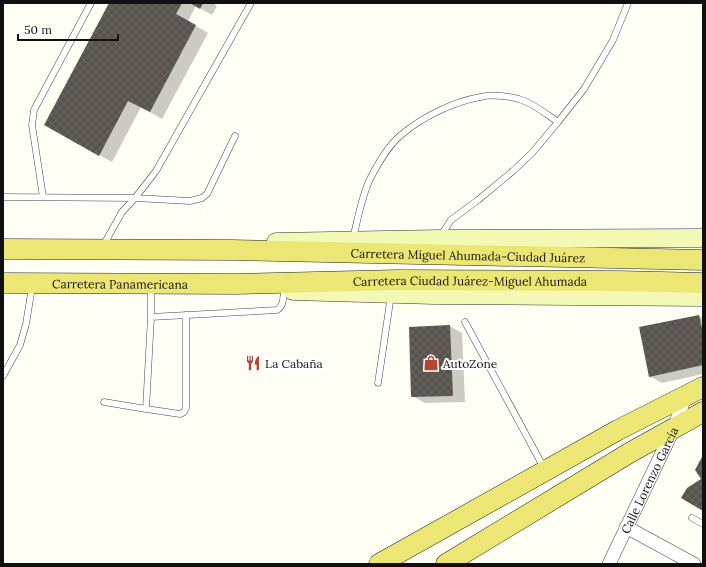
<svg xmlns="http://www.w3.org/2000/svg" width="706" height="567" font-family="Lora,serif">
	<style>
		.shadow { fill: #0003 }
		.building { fill: url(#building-cross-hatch) }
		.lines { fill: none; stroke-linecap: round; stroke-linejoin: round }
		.lane-casing { stroke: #434343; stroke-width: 7 }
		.street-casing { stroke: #434343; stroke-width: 14 }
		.secondary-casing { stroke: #323232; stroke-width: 19 }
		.primary-casing { stroke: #212121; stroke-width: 21 }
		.lane { stroke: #fff; stroke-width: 6 }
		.street { stroke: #fff; stroke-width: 13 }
		.secondary { stroke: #f3f8b5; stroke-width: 18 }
		.primary { stroke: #ece675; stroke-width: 20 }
		.labels { text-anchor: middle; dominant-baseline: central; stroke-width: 4; stroke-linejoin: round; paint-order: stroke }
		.street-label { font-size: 12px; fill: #101010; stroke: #fff }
		.poi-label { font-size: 12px; fill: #101010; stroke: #fff; text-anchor: start }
	</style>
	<defs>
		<pattern id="building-cross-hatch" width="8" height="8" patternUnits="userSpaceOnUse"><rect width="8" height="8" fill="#58534d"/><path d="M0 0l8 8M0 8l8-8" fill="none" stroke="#6b6762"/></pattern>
	</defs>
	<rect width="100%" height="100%" fill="#fefef4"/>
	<path class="shadow" d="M110 3H216L215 5 217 6 212 15 196 6 188 21 208 33 162 119 141 107 112 162 57 132Z
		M699 316 703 318V374L662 383 650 376Z
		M450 326 462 333 465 402 425 403 412 396Z"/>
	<path class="building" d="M109 3H182L176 14 196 25 150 112 128 101 99 156 44 125Z
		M190 3H203L200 9Z
		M699 315 703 333V365L649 377 639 327Z
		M450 325 453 396 411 397 409 327Z
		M703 455V511L681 498 687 488 701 479 695 470Z"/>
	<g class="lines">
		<g class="lane-casing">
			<path id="lane" d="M3 197 135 198 190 201 202 198 207 194 235 136
				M43 197 32 125 34 110 91 3
				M440 237 451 220 478 200 513 171 532 153 558 122 584 89 613 40 628 3
				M353 238C358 219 362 194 371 177 379 162 388 146 401 135 422 117 453 102 480 97 492 94 507 96 519 99 533 103 546 114 558 122
				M103 246 122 212 135 198 156 171 251 3
				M151 287V317L277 310C284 306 283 298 284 291
				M151 317 146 409 180 414 184 412 186 408V315
				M465 322 544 468
				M3 376 20 345 26 324 32 287
				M378 383 391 295
				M104 402 146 409
				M692 518 703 524"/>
		</g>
		<g class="street-casing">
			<g id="street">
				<path d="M626 527 694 564"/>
				<path id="s1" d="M609 564 674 428 686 394"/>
			</g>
		</g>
		<g class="secondary-casing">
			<path id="secondary" d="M276 242 439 239 703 238
				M293 291 434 295 703 297"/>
		</g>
		<g class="primary-casing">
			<g id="primary">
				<path id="s2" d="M3 249 232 250 703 260"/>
				<path id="s3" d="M3 283 237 284 398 280 619 281 703 283"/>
				<path d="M379 564 618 430 703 387"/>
				<path d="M446 564 631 452 703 412"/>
			</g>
		</g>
		<use href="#lane" class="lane"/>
		<use href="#street" class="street"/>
		<use href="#secondary" class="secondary"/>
		<use href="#primary" class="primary"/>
	</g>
	<defs>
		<g id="restaurant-bare" transform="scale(1.2)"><path d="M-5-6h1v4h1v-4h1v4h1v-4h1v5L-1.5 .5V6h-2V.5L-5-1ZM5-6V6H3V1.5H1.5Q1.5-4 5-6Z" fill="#b44633" stroke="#fff" stroke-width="2.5" paint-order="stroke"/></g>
		<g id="shop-bare" transform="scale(1.2)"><path d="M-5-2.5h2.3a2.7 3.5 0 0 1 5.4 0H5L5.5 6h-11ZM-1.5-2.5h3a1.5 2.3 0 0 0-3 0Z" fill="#b44633" stroke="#fff" stroke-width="2.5" paint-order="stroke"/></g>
	</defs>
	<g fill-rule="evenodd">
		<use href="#restaurant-bare" x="253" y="363"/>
		<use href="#shop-bare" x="431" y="363"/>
	</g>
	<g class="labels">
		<g class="street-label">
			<text stroke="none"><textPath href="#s2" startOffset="465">Carretera Miguel Ahumada-Ciudad Juárez</textPath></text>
			<text stroke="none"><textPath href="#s3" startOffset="467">Carretera Ciudad Juárez-Miguel Ahumada</textPath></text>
			<text stroke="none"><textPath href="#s3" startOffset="117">Carretera Panamericana</textPath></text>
			<text stroke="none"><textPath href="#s1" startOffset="93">Calle Lorenzo García</textPath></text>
		</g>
		<g class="poi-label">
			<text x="265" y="363">La Cabaña</text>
			<text x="443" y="363">AutoZone</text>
		</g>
	</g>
	<rect width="706" height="567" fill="none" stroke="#101010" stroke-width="8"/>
	<path d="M18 34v6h100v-6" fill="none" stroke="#101010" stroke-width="2"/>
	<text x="24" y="34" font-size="12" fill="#101010" stroke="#ffffff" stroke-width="3" paint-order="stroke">50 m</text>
</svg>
